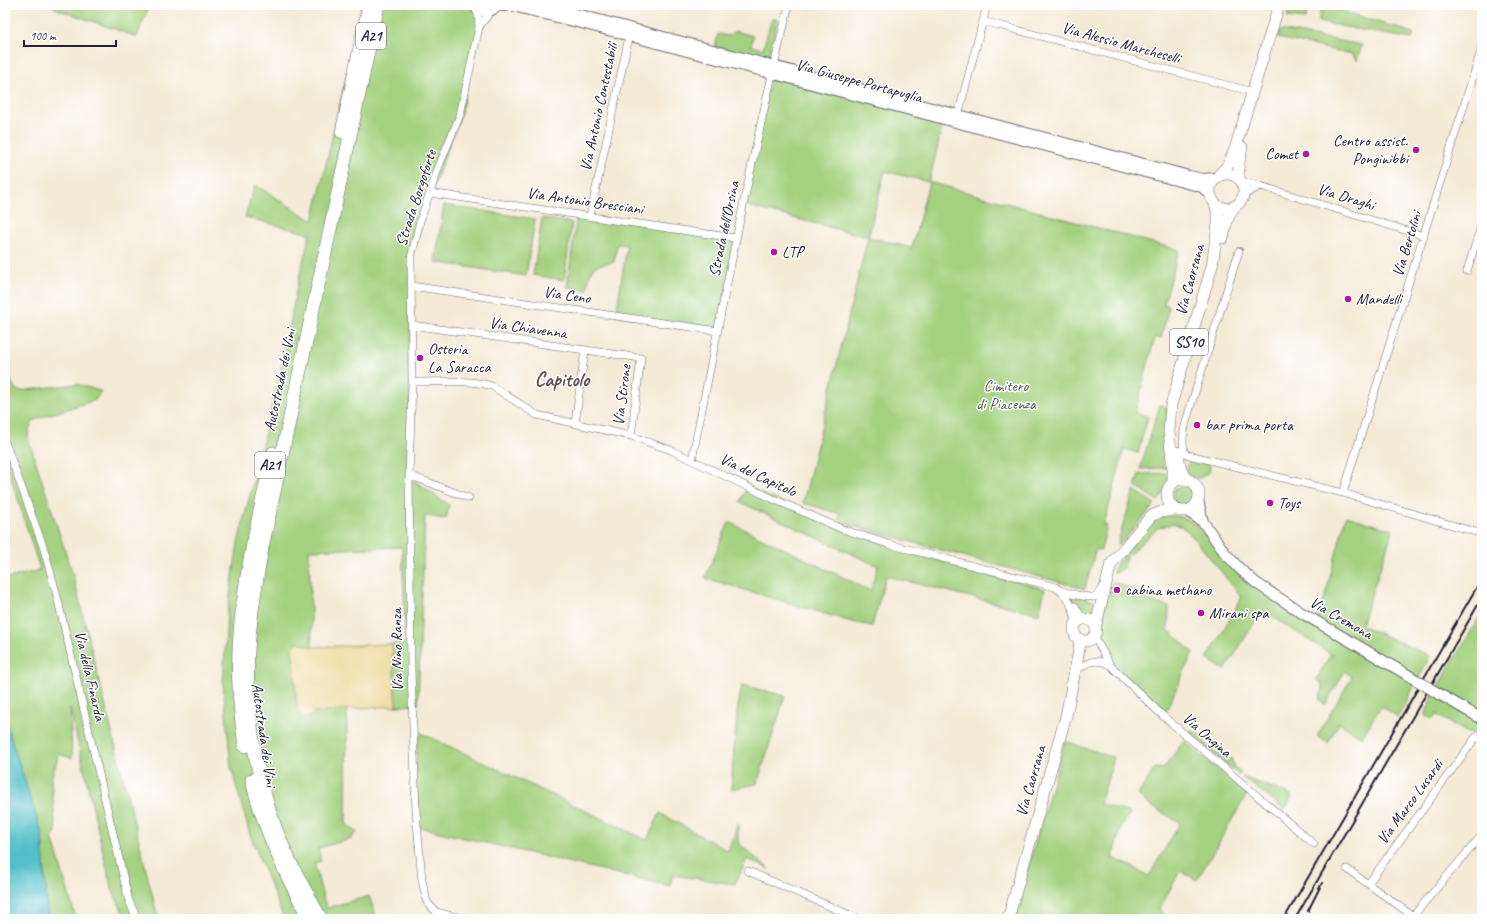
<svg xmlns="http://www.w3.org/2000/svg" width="1487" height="924" font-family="Caveat,sans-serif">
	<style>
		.green { fill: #a4d17f; stroke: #637a5d; fill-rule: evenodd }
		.sand { fill: #eeda9e; stroke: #887e6c }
		.water { fill: #52bfca; stroke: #3a7082 }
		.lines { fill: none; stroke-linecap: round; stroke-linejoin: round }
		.minor-casing { stroke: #6c6871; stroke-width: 8 }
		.secondary-casing { stroke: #6c6871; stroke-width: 12 }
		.primary-casing { stroke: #6c6871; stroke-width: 12 }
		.motorway-casing { stroke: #6c6871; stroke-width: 14 }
		.minor { stroke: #fff; stroke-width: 7 }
		.secondary { stroke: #fff; stroke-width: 10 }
		.primary { stroke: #fff; stroke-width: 11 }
		.motorway { stroke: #fff; stroke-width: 13 }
		.rail { stroke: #22223b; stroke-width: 2 }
		.secondary-bridge-casing { stroke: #6c6871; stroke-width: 12; stroke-linecap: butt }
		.secondary-bridge { stroke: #fff; stroke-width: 10 }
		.poi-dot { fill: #b5179e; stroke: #fff; stroke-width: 1.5 }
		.labels { text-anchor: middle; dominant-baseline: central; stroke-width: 3; stroke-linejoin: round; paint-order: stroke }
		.shield { fill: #fff; stroke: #646476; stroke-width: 1 }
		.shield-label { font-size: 15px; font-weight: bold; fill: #22223b }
		.street-label { font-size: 16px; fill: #22223b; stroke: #fff }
		.poi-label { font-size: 16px; fill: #22223b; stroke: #fff; text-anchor: start }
		.park-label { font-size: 16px; fill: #505f53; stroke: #fff }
		.district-label { font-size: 20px; font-weight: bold; fill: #625250; stroke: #fff }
	</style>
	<rect width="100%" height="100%" fill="#fff"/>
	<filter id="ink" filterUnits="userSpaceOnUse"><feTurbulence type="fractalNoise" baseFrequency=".025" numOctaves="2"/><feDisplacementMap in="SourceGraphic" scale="8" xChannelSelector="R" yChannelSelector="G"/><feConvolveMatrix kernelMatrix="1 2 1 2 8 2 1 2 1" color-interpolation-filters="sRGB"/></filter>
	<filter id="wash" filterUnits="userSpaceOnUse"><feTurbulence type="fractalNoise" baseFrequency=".012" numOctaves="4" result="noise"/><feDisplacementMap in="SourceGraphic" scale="16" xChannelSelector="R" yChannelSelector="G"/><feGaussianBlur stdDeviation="0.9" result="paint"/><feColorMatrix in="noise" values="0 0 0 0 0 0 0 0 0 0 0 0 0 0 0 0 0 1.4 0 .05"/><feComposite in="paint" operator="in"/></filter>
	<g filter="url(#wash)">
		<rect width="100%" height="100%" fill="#f4ead5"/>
		<path class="green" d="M55 5H149L137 37 54 8Z
			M357 5H500L487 18 475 44 461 114 431 193 411 258 409 477 449 505 446 519 425 516 418 705 396 706 392 644 406 643 402 547 309 550 312 647 297 642 313 712 347 709 346 824 357 832 351 839 318 848 321 861 314 863 324 901 327 908 369 896 377 919H284L250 835 231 767 223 684 227 615 238 543 283 360 297 286 310 234 245 217 255 185 313 221 362 7Z
			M1290 5H1309L1305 19 1287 17Z
			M1322 5H1336L1335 9 1414 33 1412 39 1318 22Z
			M772 18 778 20 767 60 715 47 718 34 729 36 735 31 753 36 751 46 763 49Z
			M1280 30 1362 45 1357 61 1352 54 1278 38Z
			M772 74 944 119 929 182 1179 250 1164 304 1169 306 1161 338 1155 337 1135 413 1148 417 1138 453 1124 449 1104 525 1107 526 1101 550 1096 549 1085 589 838 522 840 514 803 503 868 237 743 205ZM885 171 929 182 912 248 868 237Z
			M444 205 535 219 526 276 435 262Z
			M577 214 735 238 718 331 616 315 627 245 617 244 614 262C590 266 591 266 587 290L567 287Z
			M542 218 572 223 564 280 533 275Z
			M5 369 15 389 19 391 76 384 101 391 95 400 39 418C30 423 29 428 28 438L73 575 156 910 161 919H126L111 887 70 708 72 758 59 754 51 779 56 832 52 837 76 919H48L42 834 5 720V579L40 570 5 458Z
			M1160 405 1167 407 1169 468 1140 469Z
			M1189 460 1208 464 1210 467 1209 472 1200 478 1189 477 1185 471 1188 466Z
			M1169 473 1166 487 1158 501 1135 486 1139 474Z
			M1173 495a10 10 0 1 1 20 0a10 10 0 1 1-20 0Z
			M747 487 884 545 1045 589 1039 614 886 576 872 626 852 622 705 578 729 522 871 591 878 566 740 502Z
			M1134 490 1155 504 1119 546 1118 542Z
			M1160 516 1161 518C1169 515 1179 515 1187 519 1206 529 1216 551 1230 566 1254 592 1285 609 1315 627L1324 600 1346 516 1393 530 1361 625 1430 656 1398 717 1381 706 1362 737 1339 723 1328 743 1317 736 1352 677 1345 671 1325 705 1319 699 1323 689 1321 682 1316 680 1330 655 1334 656 1262 610 1225 670 1207 659 1242 597 1188 531 1180 526 1171 524 1158 528 1127 556 1123 569 1116 573 1113 572 1116 565 1150 523Z
			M1113 582 1134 590 1132 595 1169 607 1168 630 1193 652 1166 711C1149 697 1116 670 1107 651 1104 643 1102 633 1102 624 1102 610 1109 596 1113 582Z
			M1070 595 1095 601 1092 610 1086 615 1082 612Z
			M1482 613V712L1438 686Z
			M742 685 785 696 757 784 731 789 737 712Z
			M1433 694 1482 724V735L1468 733 1438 716 1437 714 1433 719 1425 716Z
			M1191 730 1206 739 1203 742 1228 762 1231 757 1234 767 1241 772 1238 774 1189 734Z
			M417 731 647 840 660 813 728 851 738 823V843L769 869 747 859 735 884 672 875 670 886 418 827 415 814Z
			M1065 741 1114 758 1100 804 1131 813 1121 827 1112 858 1131 866 1149 876 1180 823 1145 802 1138 795 1155 768 1163 769 1184 741 1247 794 1197 880 1180 871 1160 908 1166 919H1013Z
			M1242 777 1284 792 1292 796 1285 810Z"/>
		<path class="sand" d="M297 642 312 647 392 644 396 706 347 709 314 712 310 717 304 718 298 714 292 648Z"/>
		<path class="water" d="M5 720 42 834 48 919H5Z"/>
	</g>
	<g filter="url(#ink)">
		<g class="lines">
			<g class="minor-casing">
				<path id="minor" d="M475 7 478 15 479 27
					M983 21 1253 92
					M957 119 987 5
					M1242 182 1254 184 1424 236
					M430 193 735 238
					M1244 195 1260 186
					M590 216 630 32
					M1239 251 1187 418C1184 430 1181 441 1185 454L1343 493 1479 533
					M1467 271 1482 223
					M411 286 718 331
					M412 325 641 358 631 436
					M412 382C438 382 467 379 492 386L537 415 631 436 671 450 771 498 842 529 888 544 1055 587C1068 595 1074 609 1076 623
					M575 424 585 350
					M5 442 43 546 56 592 129 901 137 919
					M692 460C722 308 751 156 789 5
					M409 475 469 498
					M1343 493 1482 48
					M1060 590C1066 593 1090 599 1096 596 1099 594 1101 591 1103 588
					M1075 606 1080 615 1086 618
					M1094 636 1110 665 1163 716 1314 844
					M1075 673C1086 661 1095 658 1110 665
					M1347 869 1413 916 1415 919
					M748 871 859 919
					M1368 884 1476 737 1482 741
					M1413 916 1482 835
					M464 919 436 912 427 902 422 880 416 811 411 670 409 477 412 382 411 258 420 221 439 166 460 115 479 27 491 11"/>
			</g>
			<g class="secondary-casing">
				<path id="secondary" d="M473 5C481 14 491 13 498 5
					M542 5 1189 176 1203 179 1215 178
					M498 6H513L585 24 1202 187 1210 194
					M1198 500 1203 522
					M1187 511 1203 522 1225 553 1239 568 1256 583 1302 613 1418 681
					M1434 691 1482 719"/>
			</g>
			<g class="primary-casing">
				<path id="primary" d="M1210 191a17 17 0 1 1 34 0a17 17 0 1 1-34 0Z
					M1219 175 1228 165 1235 149 1279 5
					M1239 178V163L1242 147
					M1223 238C1226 226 1227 215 1235 206
					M1177 452 1181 469 1187 480
					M1167 495a16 16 0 1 1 32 0a16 16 0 1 1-32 0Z
					M1173 483V470L1169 431 1171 405 1212 266 1218 224V215L1215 203
					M1074 630a11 11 0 1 1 22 0a11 11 0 1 1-22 0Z
					M1096 624 1111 564 1151 516 1161 512 1175 509
					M1008 919 1066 716 1079 650 1080 639"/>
			</g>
			<g class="motorway-casing">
				<path id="motorway" d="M342 132 369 5
					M245 746C242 726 240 707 239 688 235 610 256 529 273 453
					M252 780C264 830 285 875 310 919
					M321 919C304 889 287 859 275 827 255 772 245 709 248 650 250 616 256 582 262 548L378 5"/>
			</g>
			<use href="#minor" class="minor"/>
			<use href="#secondary" class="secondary"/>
			<use href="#primary" class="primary"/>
			<use href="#motorway" class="motorway"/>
			<path class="rail" d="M1308 911 1322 883
				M1284 919 1482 578
				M1295 919 1482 598"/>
			<g class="secondary-bridge-casing">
				<path id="secondary-bridge" d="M1418 681 1434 691"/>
			</g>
			<use href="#secondary-bridge" class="secondary-bridge"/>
		</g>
	</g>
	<g class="poi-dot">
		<circle cx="1416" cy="150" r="4"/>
		<circle cx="1306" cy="154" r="4"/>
		<circle cx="774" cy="252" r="4"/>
		<circle cx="1348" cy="299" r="4"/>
		<circle cx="420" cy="358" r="4"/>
		<circle cx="1197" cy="425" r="4"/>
		<circle cx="1270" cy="503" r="4"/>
		<circle cx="1117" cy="590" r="4"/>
		<circle cx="1201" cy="613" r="4"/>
	</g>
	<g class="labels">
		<g class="shield">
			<rect x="356" y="23" width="30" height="26" rx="3"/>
			<rect x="1170" y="329" width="38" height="26" rx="3"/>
			<rect x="255" y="452" width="30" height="26" rx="3"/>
		</g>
		<g class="shield-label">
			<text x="371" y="36">A21</text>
			<text x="1189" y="342">SS10</text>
			<text x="270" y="465">A21</text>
		</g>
		<g class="street-label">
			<text transform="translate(1121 43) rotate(15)">Via Alessio Marcheselli</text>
			<text transform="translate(859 81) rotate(15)">Via Giuseppe Portapuglia</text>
			<text transform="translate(599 107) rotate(-78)">Via Antonio Contestabili</text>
			<text transform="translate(1346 197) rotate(17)">Via Draghi</text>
			<text transform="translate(416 198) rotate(-72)">Strada Borgoforte</text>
			<text transform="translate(585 201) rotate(8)">Via Antonio Bresciani</text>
			<text transform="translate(724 229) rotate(-78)">Strada dell'Orsina</text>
			<text transform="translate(1407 244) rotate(-73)">Via Bertolini</text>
			<text transform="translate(1190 280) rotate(-75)">Via Caorsana</text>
			<text transform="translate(567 295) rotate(8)">Via Ceno</text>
			<text transform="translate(528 328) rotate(8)">Via Chiavenna</text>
			<text transform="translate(280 380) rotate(-78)">Autostrada dei Vini</text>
			<text transform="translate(622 395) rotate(-83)">Via Stirone</text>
			<text transform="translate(758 475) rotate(25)">Via del Capitolo</text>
			<text transform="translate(1341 618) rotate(30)">Via Cremona</text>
			<text transform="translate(397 650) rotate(-91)">Via Nino Ranza</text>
			<text transform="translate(90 676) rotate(77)">Via della Finarda</text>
			<text transform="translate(264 735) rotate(82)">Autostrada dei Vini</text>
			<text transform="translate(1207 735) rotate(41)">Via Ongina</text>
			<text transform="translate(1031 781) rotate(-74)">Via Caorsana</text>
			<text transform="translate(1410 802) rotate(-54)">Via Marco Lusardi</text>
		</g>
		<g class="poi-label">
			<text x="1408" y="141" text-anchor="end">Centro assist.<tspan x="1408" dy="18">Ponginibbi</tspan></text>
			<text x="1298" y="154" text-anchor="end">Comet</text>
			<text x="782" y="252">LTP</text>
			<text x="1356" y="299">Mandelli</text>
			<text x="428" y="349">Osteria<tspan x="428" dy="18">La Saracca</tspan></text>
			<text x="1205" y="425">bar prima porta</text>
			<text x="1278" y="503">Toys</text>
			<text x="1125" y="590">cabina methano</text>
			<text x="1209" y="613">Mirani spa</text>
		</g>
		<g class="park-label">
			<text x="1006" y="386">Cimitero<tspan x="1006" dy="18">di Piacenza</tspan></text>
		</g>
		<g class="district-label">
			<text x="562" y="379">Capitolo</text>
		</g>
	</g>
	<rect width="1487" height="924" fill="none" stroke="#fff" stroke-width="20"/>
	<path d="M24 40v6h92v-6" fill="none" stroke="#22223b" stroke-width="2"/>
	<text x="30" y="40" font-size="12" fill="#22223b" stroke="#ffffff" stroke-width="3" paint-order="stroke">100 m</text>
</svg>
